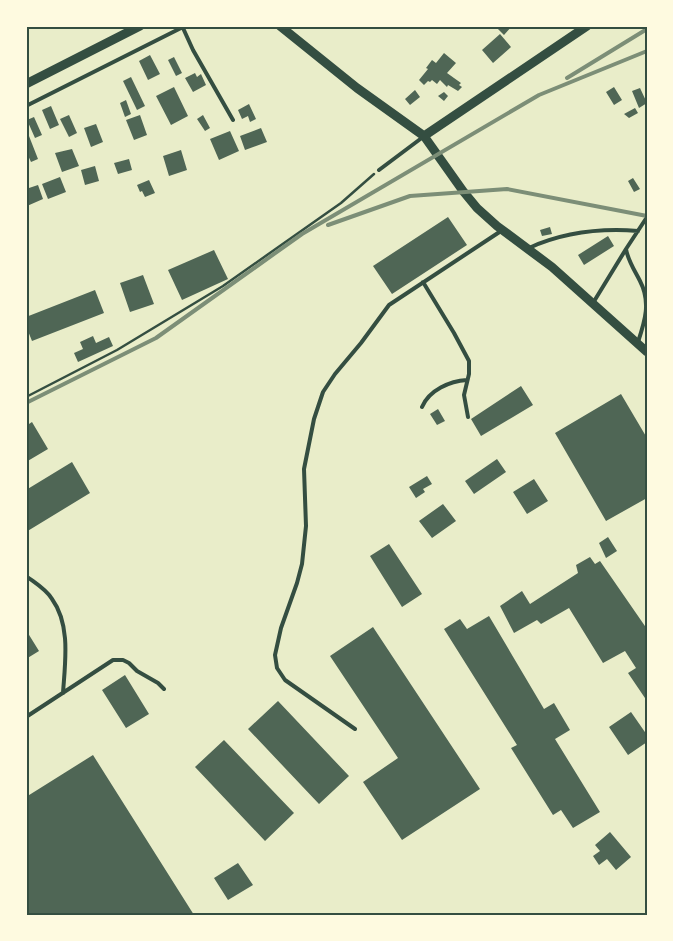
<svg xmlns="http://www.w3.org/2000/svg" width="673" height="941" font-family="Roboto,sans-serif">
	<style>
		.building { fill: #4f6655 }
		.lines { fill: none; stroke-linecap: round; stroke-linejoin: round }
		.path { stroke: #344e41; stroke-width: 2.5 }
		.service { stroke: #344e41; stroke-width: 4 }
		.tertiary { stroke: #344e41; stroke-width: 9 }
		.rail { stroke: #7c8e77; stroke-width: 4 }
		.neatline { fill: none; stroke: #344e41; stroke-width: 2 }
	</style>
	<rect width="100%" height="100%" fill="#e9edc9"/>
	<path class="building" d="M495 26H512L504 35Z
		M500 34 511 47 493 63 482 50Z
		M444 53 456 63 447 73 461 83 459 85 462 87 458 91 448 85 447 87 440 80 437 84 432 80 430 82 428 81 424 85 419 80 428 69 426 68 432 60 436 63Z
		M150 55 160 74 148 80 139 61Z
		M174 57 182 73 176 76 168 60Z
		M195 73 197 77 201 74 206 85 193 92 185 78Z
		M131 77 145 106 137 110 123 81Z
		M174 87 188 116 171 125 156 96Z
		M614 87 622 100 614 105 606 92Z
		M640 88 647 103 639 108 632 91Z
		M415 90 420 97 410 105 405 99Z
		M444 92 448 96 444 101 438 96Z
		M126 100 131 114 125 117 120 103Z
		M249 104 256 119 250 122 248 116 242 119 238 110Z
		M51 106 59 125 50 129 42 110Z
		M635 108 638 113 629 118 624 114Z
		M69 115 77 133 69 137 60 119Z
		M140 115 147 135 134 140 126 120Z
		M203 115 210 128 205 131 197 119Z
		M34 117 42 135 35 138 27 120Z
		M96 124 103 142 91 147 84 128Z
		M261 128 267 142 245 150 240 136Z
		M230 131 239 151 219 160 210 139Z
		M29 136 38 159 31 162 26 151V137Z
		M72 149 79 166 62 172 55 153Z
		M181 150 187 170 169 176 163 156Z
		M129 159 132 170 118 174 114 163Z
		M95 166 99 181 85 185 81 170Z
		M60 177 66 192 48 199 42 184Z
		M633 178 640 189 634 192 628 181Z
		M149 180 155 193 145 197 142 191 140 192 137 185Z
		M38 185 43 199 27 206 26 189Z
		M448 217 467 245 392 294 373 266Z
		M550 227 552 234 542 236 540 230Z
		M608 236 614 246 584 265 578 255Z
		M214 250 228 279 182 300 168 270Z
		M143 275 154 304 130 312 120 283Z
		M95 290 104 313 32 341 26 326V317Z
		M93 336 96 343 109 337 113 346 78 362 74 353 83 349 80 342Z
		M521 386 533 405 481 436 471 419Z
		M621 394 647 438V498L606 521 555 433Z
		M438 409 445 421 437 425 430 414Z
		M32 422 48 449 26 462V426Z
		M497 459 506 472 474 494 465 481Z
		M72 462 90 493 26 532V490Z
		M427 476 432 484 423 489 425 492 416 498 409 487Z
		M534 479 548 501 527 514 513 492Z
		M443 504 456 521 432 538 419 521Z
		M608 537 617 551 606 558 599 543Z
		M389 544 422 594 402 607 370 556Z
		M590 557 595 564 600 561 647 629V701L628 673 636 668 625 651 603 663 569 608 541 624 537 620 514 633 500 606 522 591 530 604 578 573 576 565Z
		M489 616 544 709 554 703 570 730 555 739 600 812 573 828 561 810 553 815 511 748 517 745 444 629 460 619 467 629Z
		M373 627 480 789 402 840 363 782 398 758 330 656Z
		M26 630 39 651 26 659Z
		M125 675 149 714 126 728 102 690Z
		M278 701 349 776 319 804 248 729Z
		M631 712 647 735V742L628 755 609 727Z
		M224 740 294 813 265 841 195 767Z
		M93 755 194 915H26V797Z
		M610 832 631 857 616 870 607 859 599 865 593 856 600 851 595 845Z
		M238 863 253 885 228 900 214 878Z"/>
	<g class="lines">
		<path class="path" d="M26 397 117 350 223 286 341 203 374 174"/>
		<path class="service" d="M183 28 193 50 233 120
			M26 106 185 26
			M379 170 423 137
			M529 248C564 232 600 228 638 231
			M423 282 454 333 469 361V374L464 395 468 417
			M593 303 626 249
			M638 342C645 321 651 302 640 281 635 271 628 261 626 249L647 217
			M422 407C429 390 450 381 467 380
			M26 576C35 583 46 589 52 599 71 625 65 663 63 693
			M26 717 113 660H123L129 663 137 671 158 683 164 689
			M355 729 285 680 277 668 275 655 281 628 297 583 302 564 306 526 304 469 314 419 323 392 335 374 361 343 389 305 501 231"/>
		<path class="tertiary" d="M280 26 357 88 424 136 463 191 477 208 497 226 552 267 647 352
			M26 84 140 26
			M424 136 587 26"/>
		<path class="rail" d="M567 78 647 29
			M328 225 410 196 507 189 647 216
			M26 403 156 338 302 234 539 95 647 51"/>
	</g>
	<rect width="673" height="941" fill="none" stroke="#fefae0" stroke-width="55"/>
	<rect x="28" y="28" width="618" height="886" class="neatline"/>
</svg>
